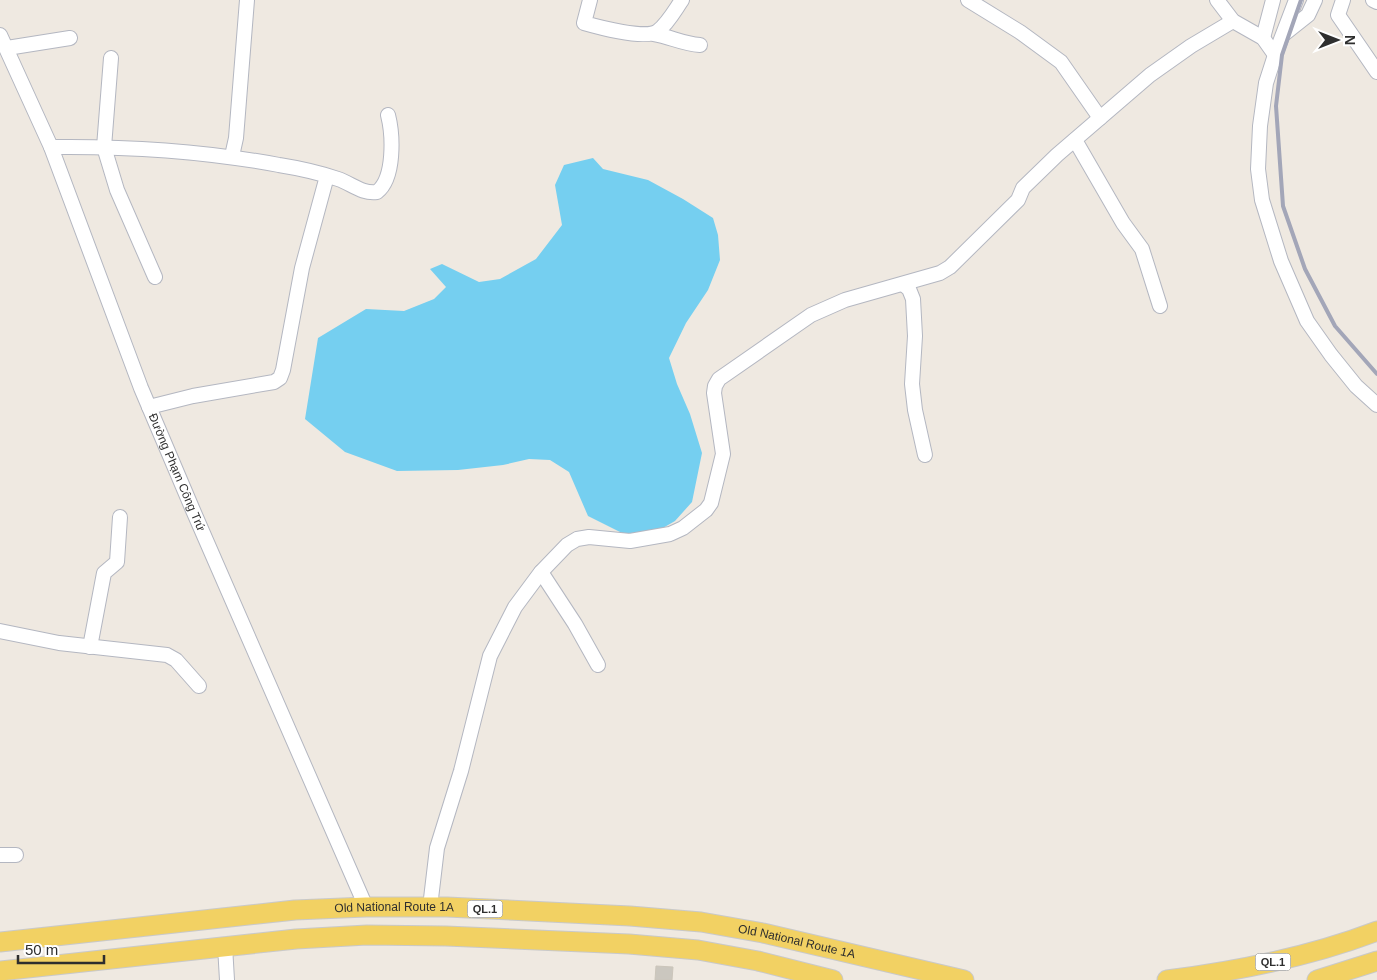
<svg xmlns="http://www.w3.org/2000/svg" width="1377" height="980" font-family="Arial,sans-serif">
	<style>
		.water { fill: #75cff0 }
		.building { fill: #cbc7bf; stroke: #cbc5ba }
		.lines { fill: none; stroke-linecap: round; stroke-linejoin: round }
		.minor-casing { stroke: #b4b7c1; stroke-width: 16 }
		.major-casing { stroke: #c9c9c9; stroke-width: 21 }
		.minor { stroke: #fff; stroke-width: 14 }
		.major { stroke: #f2d163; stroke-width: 19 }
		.rail { stroke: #a3a6b8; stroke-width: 4 }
		.labels { text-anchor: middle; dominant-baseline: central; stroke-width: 5; stroke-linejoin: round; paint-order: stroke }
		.shield { fill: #fff; stroke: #6d6d6d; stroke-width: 1 }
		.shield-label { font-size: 11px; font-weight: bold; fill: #2e2e2e }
		.street-label { font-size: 12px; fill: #2e2e2e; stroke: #fff }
	</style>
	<rect width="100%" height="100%" fill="#efe9e1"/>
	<path class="water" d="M593 158 603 169 648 180 683 199 713 218 718 235 720 260 708 290 686 323 669 358 677 384 690 414 702 453 692 502 675 521 649 536 626 535 588 516 569 472 550 460 529 459 503 465 458 470 397 471 345 452 305 419 318 338 366 309 404 311 434 299 446 287 430 269 442 264 479 282 500 279 536 259 562 225 555 185 564 165Z"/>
	<path class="building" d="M656 966 673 967 672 980H655Z"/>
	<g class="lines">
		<g class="minor-casing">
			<g id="minor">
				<path d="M590 0 584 23C598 27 647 40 658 31 668 23 675 10 682 0"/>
				<path d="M968 0 1020 32 1061 62 1100 118"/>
				<path d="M1217 0 1233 21 1263 38 1275 55"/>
				<path d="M1296 0 1275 55 1266 83 1260 126 1258 169 1262 200 1281 261 1307 321 1331 355 1356 386 1377 405"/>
				<path d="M1343 0 1338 15 1377 72"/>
				<path d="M1373 0 1377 2"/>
				<path d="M654 34C671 37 683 44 700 45"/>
				<path d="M1284 34 1308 15 1315 0"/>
				<path id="s1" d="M0 35 51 147 141 388 192 508 366 907"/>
				<path d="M1263 38 1273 0"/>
				<path d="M7 48 70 38"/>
				<path d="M111 58 104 147 117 190 155 277"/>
				<path d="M1075 140 1123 223 1142 249 1160 306"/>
				<path d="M51 147C127 146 204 151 279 165 298 168 320 173 338 179 352 184 362 194 377 192 395 178 393 135 388 115"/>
				<path d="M232 156 236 138 247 0"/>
				<path d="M903 284 909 289 913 299 915 336 912 384 915 410 925 455"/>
				<path d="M149 407 193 396 274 382 280 378 283 370 302 268 327 176"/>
				<path d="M541 572 575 624 598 665"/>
				<path d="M0 631 59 643 167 655 176 660 199 686"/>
				<path d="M90 647 104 573 117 562 120 517"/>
				<path d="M0 855H16"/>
				<path d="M430 907 437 848 461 771 490 656 515 607 541 572 567 545 577 539 589 537 630 541 670 534 683 528 706 510 711 503 723 454 714 393 715 386 719 379 811 315 845 300 940 273 950 267 1018 200 1023 188 1057 155 1150 75 1191 46 1233 21"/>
				<path d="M225 946 227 980"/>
			</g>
		</g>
		<g class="major-casing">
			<g id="major">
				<path id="s2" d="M0 942 295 910 366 907H447L630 916 701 922 763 933 964 980"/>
				<path d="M0 971 296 939 367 935 446 936 629 944 698 950 758 961 833 980"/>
				<path d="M1167 980C1238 971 1309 957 1377 931"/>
				<path d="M1317 980 1377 961"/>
			</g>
		</g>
		<use href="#minor" class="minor"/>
		<use href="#major" class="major"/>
		<path class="rail" d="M1301 0 1282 55 1276 106 1283 206 1305 269 1335 326 1377 374"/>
	</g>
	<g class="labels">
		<g class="shield">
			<rect x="467.5" y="900.5" width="35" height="17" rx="4"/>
			<rect x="1255.5" y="953.5" width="35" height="17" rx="4"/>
		</g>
		<g class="shield-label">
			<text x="485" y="909">QL.1</text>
			<text x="1273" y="962">QL.1</text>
		</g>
		<g class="street-label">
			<text stroke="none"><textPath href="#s1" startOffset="472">Đường Phạm Công Trứ</textPath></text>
			<text stroke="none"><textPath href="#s2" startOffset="396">Old National Route 1A</textPath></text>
			<text stroke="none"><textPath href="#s2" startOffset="801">Old National Route 1A</textPath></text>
		</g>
	</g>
	<g transform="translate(1337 40) rotate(90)" stroke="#ffffff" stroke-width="4" paint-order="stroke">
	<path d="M0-4L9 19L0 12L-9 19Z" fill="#2e2e2e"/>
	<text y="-8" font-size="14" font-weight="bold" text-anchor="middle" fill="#2e2e2e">N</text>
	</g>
	<path d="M18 955v8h86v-8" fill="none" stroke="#2e2e2e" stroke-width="2.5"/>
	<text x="25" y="955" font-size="15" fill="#2e2e2e" stroke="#ffffff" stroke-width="4" paint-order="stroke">50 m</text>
</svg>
